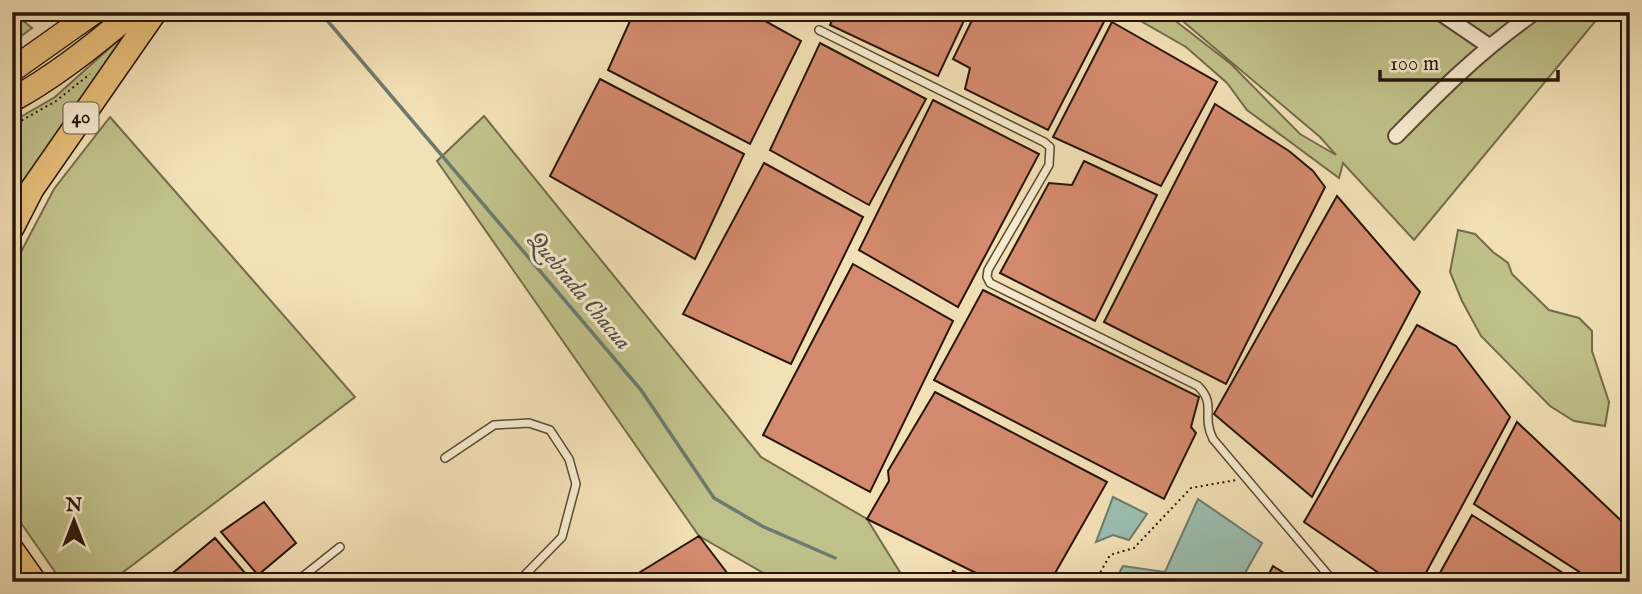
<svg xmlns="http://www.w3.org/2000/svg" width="1642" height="594" font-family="'IM FELL English',serif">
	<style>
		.green { fill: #c0c18a; stroke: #746b4b; stroke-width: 2 }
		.water { fill: #9bbdaf; stroke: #6d7a6e; stroke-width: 2 }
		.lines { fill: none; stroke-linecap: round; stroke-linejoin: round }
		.stream { stroke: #6d7a6e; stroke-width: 3.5 }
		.building { fill: #d48a6e; stroke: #28150c; stroke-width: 2 }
		.service-casing { stroke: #5a4836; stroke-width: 10 }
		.minor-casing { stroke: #5a4836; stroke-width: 18 }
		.primary-casing { stroke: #28150c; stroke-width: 24 }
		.trunk-casing { stroke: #28150c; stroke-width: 26 }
		.path { stroke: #28150c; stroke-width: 2; stroke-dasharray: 2 3.5; stroke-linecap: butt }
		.service { stroke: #f7ebd0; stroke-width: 7 }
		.minor { stroke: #f7ebd0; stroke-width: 14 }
		.primary { stroke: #e9c07b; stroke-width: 21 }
		.trunk { stroke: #e9c07b; stroke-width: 23 }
		.labels { text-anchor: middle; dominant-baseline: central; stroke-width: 6; stroke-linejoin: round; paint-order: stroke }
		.shield { fill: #f7ebd0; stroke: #665547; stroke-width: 2 }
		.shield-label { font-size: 19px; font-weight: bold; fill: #28150c }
		.water-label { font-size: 23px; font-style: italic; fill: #505045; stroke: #f7ebd0 }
	</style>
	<rect width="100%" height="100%" fill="#f2e0b6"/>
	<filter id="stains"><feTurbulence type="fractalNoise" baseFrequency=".00286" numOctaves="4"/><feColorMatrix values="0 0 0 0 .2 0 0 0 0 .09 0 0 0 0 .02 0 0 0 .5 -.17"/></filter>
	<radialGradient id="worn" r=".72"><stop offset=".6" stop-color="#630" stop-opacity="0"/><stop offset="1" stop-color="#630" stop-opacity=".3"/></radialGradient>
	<path class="green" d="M12 12 32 28 12 43Z
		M1125 12H1164L1231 64 1300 134 1336 155 1320 137 1172 12H1603L1414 240 1343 163 1339 178 1247 110 1227 83 1186 47Z
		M124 35 12 205V122L55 97Z
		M484 116 761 457 867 519 906 582H779L699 536 437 161Z
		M110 117 355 397 110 582H62L12 510V269L54 189Z
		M1458 230 1475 234 1493 252 1508 263 1512 274 1549 310 1579 318 1592 331V351L1609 402 1605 426 1574 421 1550 406 1481 336 1462 301 1450 272Z"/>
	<path class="water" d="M1113 497 1147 514 1129 540 1113 535 1096 542Z
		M1198 499 1262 543 1240 582H1114L1123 566 1165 572Z"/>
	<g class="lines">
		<path class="stream" d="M320 12 641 390 714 498 762 526 835 558"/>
	</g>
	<path class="building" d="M634 12H749L801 41 750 144 608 70Z
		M804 12H825L820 20Z
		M836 12H968L938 76 830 25Z
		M976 12H1109L1048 130 965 89 970 68 953 59Z
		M1112 22 1217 82 1161 186 1053 137Z
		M820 43 926 99 869 205 770 150Z
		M600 79 744 154 695 259 550 176Z
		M933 100 1039 154 958 307 859 250Z
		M1215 104 1289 151 1313 171 1325 187 1226 384 1104 322Z
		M1084 161 1157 195 1095 321 1000 273 1049 183 1072 185Z
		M764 163 863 217 791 364 683 314Z
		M1337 196 1420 292 1312 497 1214 414Z
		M853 264 953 321 870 492 763 435Z
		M983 290 1199 397 1191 427 1196 433 1164 499 934 380Z
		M1417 325 1456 346 1510 417 1421 582H1392L1304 522Z
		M935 392 1107 482 1050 582H994L867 519 889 481 888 471Z
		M1517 422 1630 529V582H1595L1474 504Z
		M264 502 296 543 258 575 221 532Z
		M1472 515 1577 582H1435Z
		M699 536 734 582H624Z
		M215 538 251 580 162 582Z
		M1273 566 1298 582H1265Z
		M953 571 973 582H948Z"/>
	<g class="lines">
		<g class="service-casing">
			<path id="service" d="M819 30 1044 142 1050 147 1049 165 988 270 987 277 990 283 1198 386C1217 405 1201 415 1213 439L1334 582
				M445 458 494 425 529 423 550 430 569 459 576 484 562 537 518 582
				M296 582 340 547"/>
		</g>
		<g class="minor-casing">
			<path id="minor" d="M1439 12 1489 46
				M1396 136C1441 90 1478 53 1531 15L1532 12"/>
		</g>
		<g class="primary-casing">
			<path id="primary" d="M12 548 36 582"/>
		</g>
		<g class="trunk-casing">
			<path id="trunk" d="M12 70 94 12
				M12 100C56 76 95 45 133 12
				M12 228 32 189 155 12"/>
		</g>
		<path class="path" d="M12 126 56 101 90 74
			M1095 582 1110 555 1134 548 1191 488 1236 480"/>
		<use href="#service" class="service"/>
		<use href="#minor" class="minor"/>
		<use href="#primary" class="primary"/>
		<use href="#trunk" class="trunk"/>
	</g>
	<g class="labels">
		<rect class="shield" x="63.5" y="102.5" width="35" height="31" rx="5"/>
		<g class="shield-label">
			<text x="81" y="118">40</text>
		</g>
		<g class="water-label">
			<text transform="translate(579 291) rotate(50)">Quebrada Chacua</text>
		</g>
	</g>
	<rect width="1642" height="594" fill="none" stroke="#f2e0b6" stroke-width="42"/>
	<rect x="14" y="14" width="1614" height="566" fill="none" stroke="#28150c" stroke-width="3.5"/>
	<rect x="21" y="21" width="1600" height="552" fill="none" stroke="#28150c" stroke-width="2"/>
	<g transform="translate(74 521)" stroke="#f7ebd0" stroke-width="5" paint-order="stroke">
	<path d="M0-5L12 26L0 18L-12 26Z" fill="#28150c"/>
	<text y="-10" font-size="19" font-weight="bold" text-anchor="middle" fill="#28150c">N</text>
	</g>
	<path d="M1380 70v10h178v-10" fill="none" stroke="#28150c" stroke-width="3.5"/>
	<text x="1390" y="70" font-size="21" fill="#28150c" stroke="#f7ebd0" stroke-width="5" paint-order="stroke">100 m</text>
	<rect width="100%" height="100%" filter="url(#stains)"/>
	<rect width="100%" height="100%" fill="url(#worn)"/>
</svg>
